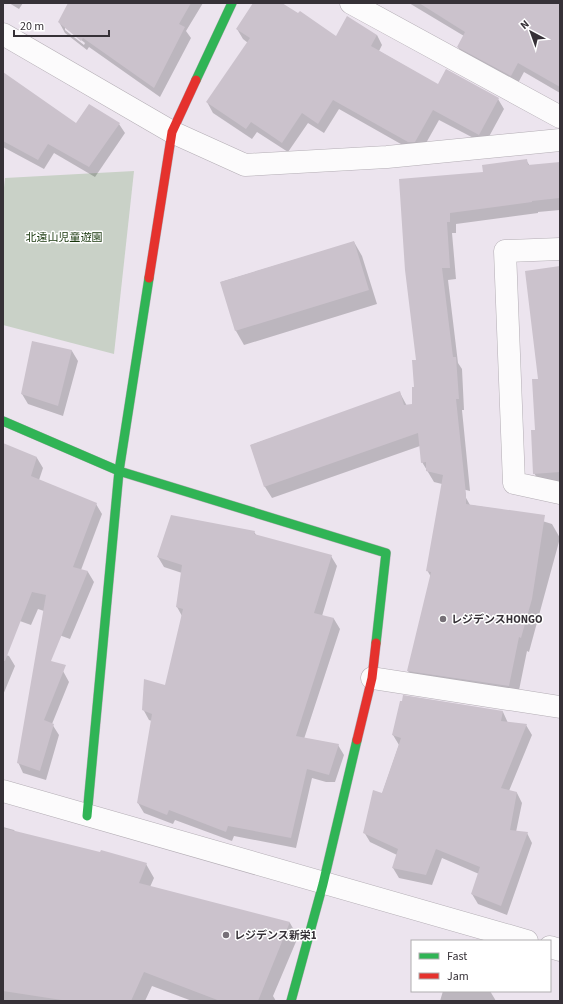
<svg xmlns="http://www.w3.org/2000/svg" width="563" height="1004" font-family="'Source Sans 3','Noto Sans JP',sans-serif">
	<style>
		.green { fill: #c9d1c7 }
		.shadow { fill: #0003; fill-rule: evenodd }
		.building { fill: #cbc2cc }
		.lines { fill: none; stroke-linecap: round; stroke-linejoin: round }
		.street-casing { stroke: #b3adb4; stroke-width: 23 }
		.fast-casing { stroke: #b3adb4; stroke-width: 10 }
		.jam-casing { stroke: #b3adb4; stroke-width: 10 }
		.street { stroke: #fcfbfc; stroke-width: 22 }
		.fast { stroke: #30b455; stroke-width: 9 }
		.jam { stroke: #e5322d; stroke-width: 9 }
		.poi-dot { fill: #767077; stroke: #fff; stroke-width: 1.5 }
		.labels { text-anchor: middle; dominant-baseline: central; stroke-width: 3; stroke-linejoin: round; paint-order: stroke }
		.park-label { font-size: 11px; fill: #16350a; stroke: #fff }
		.poi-label { font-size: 11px; font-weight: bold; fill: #363137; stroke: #fff; text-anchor: start }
	</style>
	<rect width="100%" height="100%" fill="#ece4ee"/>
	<path class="green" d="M134 171 114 354 3 325V197L5 178Z"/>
	<path class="shadow" d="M9 3H23L19 9Z
		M69 3H203L186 31 191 38 160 97 89 47 87 50 65 33 59 22ZM65 27 85 43 84 45 65 30Z
		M254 3H280L336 37 377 35 382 45 379 51 438 85 498 99 504 109 485 144 439 120 421 152H415L339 109 324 133 308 123 288 152 257 132 252 139 213 113 207 102 248 43 243 39 237 29Z
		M409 3H560V93L524 72 517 85 464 57 458 47 464 36Z
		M3 75 76 124H119L125 133 95 177 54 153 44 169 3 147Z
		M526 160 530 166 560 163V210L538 212V213L456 224V233H452L456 279 448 280 458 363 462 369 464 410H462L470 491 434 482 422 462 420 446 272 498 265 487 251 445 400 393 407 406 414 405 417 360 400 180 484 173Z
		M354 242 362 256 377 304 244 345 236 331 221 282Z
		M560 267V482L540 483 534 473 539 380Z
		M33 342 72 351 78 361 63 416 28 404 22 394Z
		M3 444 37 458 43 468 39 480 96 504 102 514 81 570 88 572 94 582 70 639 48 631 44 611 38 609 31 625 3 615Z
		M465 496 470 505 510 511 552 524 560 538 529 652 527 651 517 700 417 685 408 671 431 577 427 570Z
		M254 532 257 536 331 556 337 566 322 616 334 619 340 629 304 739 338 745 344 755 335 782H326L312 778 296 848 234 836 232 841 175 820 173 824 144 813 138 803 152 721 149 720 143 709 166 687 182 616 177 607 182 573 164 567 158 557Z
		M3 654 9 656 15 666 3 695Z
		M63 671 69 682 52 724 59 735 46 780 23 773 18 762Z
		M503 712 508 723 526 725 532 735 509 791 517 793 522 803 516 832 527 833 532 843 507 915 478 904 472 894 479 874 442 858 432 885 399 878 393 868 397 855 370 842 364 832 382 794 399 745 393 735Z
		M3 827 14 830 16 833 146 864 154 878 150 887 290 923 298 937 273 996 276 1001H192L152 986 145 1001H3Z
		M443 991H490L496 1001H440Z"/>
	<path class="building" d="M68 3H191L179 24 185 27 154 88 83 38 81 41 58 22Z
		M253 3H282L298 13 300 11 336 36 347 16 377 35 371 46 438 84 446 69 499 98 479 135 433 110 415 142H408L333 100 318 124 302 113 282 143 251 122 246 129 206 102 250 38 236 29Z
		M419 3H560V87L518 63 511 76 457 47 465 32Z
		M3 72 76 123 89 104 120 123 89 167 48 144 38 160 3 141Z
		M527 159 528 165 560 162V198L532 201V202L450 213V222H447L450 268H442L453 357H456L459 399H456L466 494V504L545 515 532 599 521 638 519 637 509 686 407 671 431 572 426 571 443 475 426 471V462L421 463 418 433 264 487 250 445 400 391 404 405 412 404V387H414L412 360H416L405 270 399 179 483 172 482 165Z
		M354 241 369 290 235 331 220 282Z
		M560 266V472L533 474 531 430H535L532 379H538L525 271Z
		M32 341 72 350 58 406 21 394Z
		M3 443 37 457 31 476 97 503 73 567 88 571 51 661 66 665 44 720 54 724 40 771 17 763 46 595 32 592 5 661H3Z
		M171 515 255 531 254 534 332 555 314 613 334 618 296 736 339 744 329 775 307 769 291 838 228 826 226 832 169 810 167 815 137 803 152 714 142 710 144 679 165 685 183 609 176 607 182 565 157 557Z
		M403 695 503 711 501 721 527 724 501 788 517 792 510 830 528 832 501 906 471 894 480 867 436 849 426 875 392 868 398 849 363 833 373 790 382 793 401 738 392 735 400 701H402Z
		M3 828 100 852 101 850 147 863 139 883 290 922 258 1001H220L144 972 131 1001H68L3 991Z"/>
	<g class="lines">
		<g class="street-casing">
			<path id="street" d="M351 3 560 117
				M3 34 172 132 245 165 387 157 560 140
				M560 249 505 251 514 483 560 493
				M372 678 560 707
				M3 791 527 941
				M550 947 560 950"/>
		</g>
		<g class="fast-casing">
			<path id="fast" d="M196 80 232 3
				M3 421 119 471 386 553 376 643
				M87 816 119 471 149 278
				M291 1001 323 884 357 740"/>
		</g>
		<g class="jam-casing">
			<path id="jam" d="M149 278 172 132 196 80
				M357 740 372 678 376 643"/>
		</g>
		<use href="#street" class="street"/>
		<use href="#fast" class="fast"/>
		<use href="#jam" class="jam"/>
	</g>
	<g class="poi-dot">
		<circle cx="443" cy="619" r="4"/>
		<circle cx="226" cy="935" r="4"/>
	</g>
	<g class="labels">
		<g class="park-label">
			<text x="64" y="237">北遠山児童遊園</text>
		</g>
		<g class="poi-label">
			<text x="451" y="619">レジデンスHONGO</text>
			<text x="234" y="935">レジデンス新栄1</text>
		</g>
	</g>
	<rect width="563" height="1004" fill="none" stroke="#363137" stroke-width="8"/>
	<rect x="411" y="940" width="140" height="52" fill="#ffffff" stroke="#afadaf"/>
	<rect x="419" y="953" width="20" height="6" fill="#30b455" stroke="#afadaf"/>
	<text x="447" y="960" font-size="12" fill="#363137">Fast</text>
	<rect x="419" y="973" width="20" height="6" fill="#e5322d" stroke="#afadaf"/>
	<text x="447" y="980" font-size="12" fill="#363137">Jam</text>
	<g transform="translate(531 32) rotate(319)" stroke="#ffffff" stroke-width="3" paint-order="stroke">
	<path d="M0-3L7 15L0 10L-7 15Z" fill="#363137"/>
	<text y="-6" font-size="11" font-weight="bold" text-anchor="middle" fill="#363137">N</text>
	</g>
	<path d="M14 30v6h95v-6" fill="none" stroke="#363137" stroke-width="2"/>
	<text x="20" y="30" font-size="12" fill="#363137" stroke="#ffffff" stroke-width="3" paint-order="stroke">20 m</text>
</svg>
